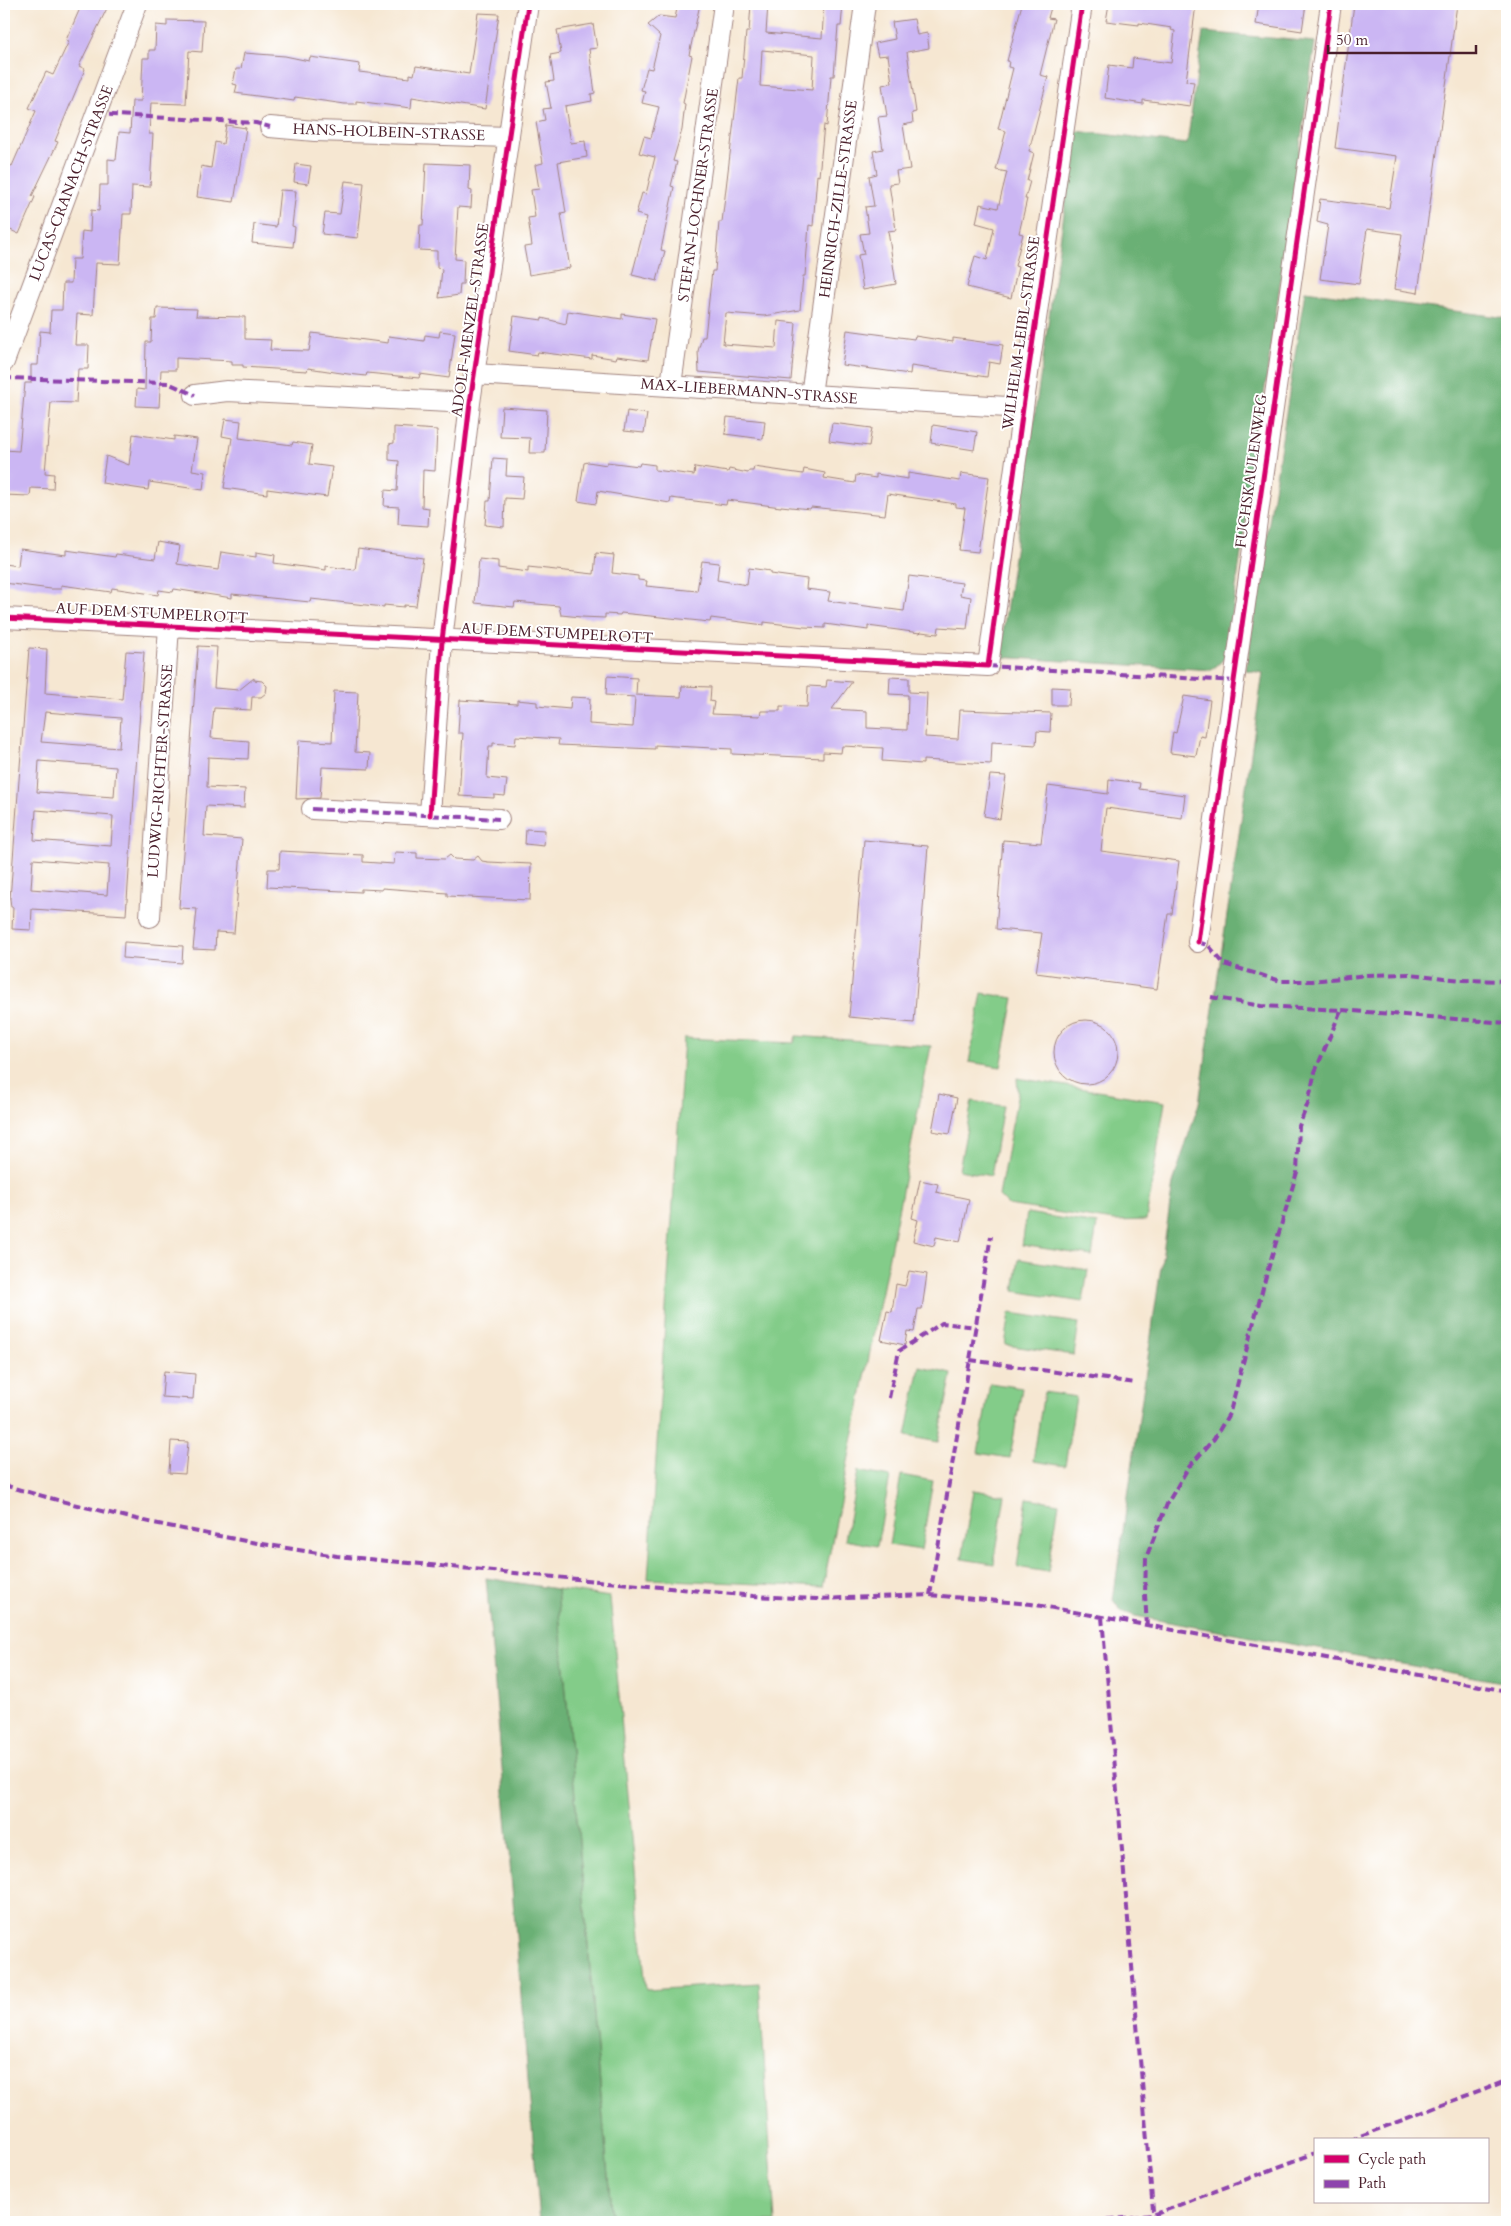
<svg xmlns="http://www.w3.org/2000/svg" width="1511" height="2226" font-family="Cardo,serif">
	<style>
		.green { fill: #83cc89; stroke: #66765a }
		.forest { fill: #6ab075; stroke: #5a6850 }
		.building { fill: #cbb6f3; fill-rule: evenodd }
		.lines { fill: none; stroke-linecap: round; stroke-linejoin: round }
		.minor-casing { stroke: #a0837e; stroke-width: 22 }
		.minor { stroke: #fff; stroke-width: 20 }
		.quiet { stroke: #8e44ad; stroke-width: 4; stroke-dasharray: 8 4; stroke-linecap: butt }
		.cycleway-casing { stroke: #fff; stroke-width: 8 }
		.cycleway { stroke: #d6006c; stroke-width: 5 }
		.labels { text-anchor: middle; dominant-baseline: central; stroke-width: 4; stroke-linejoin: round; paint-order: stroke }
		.street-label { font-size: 15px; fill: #4a1f2b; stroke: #fff }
	</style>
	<rect width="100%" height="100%" fill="#fff"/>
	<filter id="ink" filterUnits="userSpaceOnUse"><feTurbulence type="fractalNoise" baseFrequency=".02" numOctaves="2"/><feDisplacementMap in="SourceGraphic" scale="10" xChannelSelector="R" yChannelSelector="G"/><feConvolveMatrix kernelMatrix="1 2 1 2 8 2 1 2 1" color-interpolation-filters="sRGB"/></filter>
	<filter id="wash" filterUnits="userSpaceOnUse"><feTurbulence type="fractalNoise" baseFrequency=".0096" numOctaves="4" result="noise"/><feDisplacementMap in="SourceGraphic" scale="20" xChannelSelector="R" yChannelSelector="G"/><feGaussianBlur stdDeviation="1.12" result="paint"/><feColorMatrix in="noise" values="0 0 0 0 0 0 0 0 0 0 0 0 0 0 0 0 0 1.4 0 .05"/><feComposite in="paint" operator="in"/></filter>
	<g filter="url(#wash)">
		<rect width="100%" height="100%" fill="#f6e7d2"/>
		<path class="green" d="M982 993 1014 998 1001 1067 969 1062Z
			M796 1036 931 1046 823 1587 648 1579 684 1038 794 1043Z
			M1017 1078 1165 1102 1146 1220 1114 1221 1008 1205 999 1196 1018 1092Z
			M972 1101 1003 1106 991 1176 959 1170Z
			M1027 1213 1097 1224 1092 1256 1022 1245Z
			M1019 1259 1088 1270 1083 1302 1014 1291Z
			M1010 1313 1079 1323 1074 1355 1005 1345Z
			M920 1367 952 1374 938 1442 906 1436Z
			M990 1383 1022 1388 1010 1458 978 1453Z
			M1044 1392 1076 1397 1065 1466 1033 1461Z
			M858 1471 890 1477 877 1546 845 1540Z
			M901 1475 933 1481 921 1550 889 1545Z
			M973 1490 1005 1495 994 1564 962 1559Z
			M1027 1498 1059 1503 1048 1572 1017 1567Z
			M557 1589 610 1597 646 1990 759 1983 775 2222H612Z"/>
		<path class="forest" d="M1203 32 1315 42 1226 657 1212 670 997 657 1002 640 1076 131 1187 144Z
			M1305 291 1507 318V1683L1135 1616 1121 1611 1113 1600 1173 1183 1199 1103 1263 673 1246 670Z
			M486 1578 557 1589 612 2222H540Z"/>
		<g id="blocks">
			<path class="building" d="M82 4H109L79 66 85 69 55 141 58 142 32 196 35 197 19 234 4 227V163L12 166 36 111 29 108 46 72 53 75 69 41 66 40Z
				M678 4H700L689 55 692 56 683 103 685 104 682 130 673 161 677 162 671 186 674 187 661 250 665 251 657 281 632 275 647 217 636 214 642 193 646 194 655 157 639 153 644 136 651 138 659 107 642 103 645 91 641 90 647 68 652 69 660 36 648 25 659 16 675 18Z
				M751 4H768L766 33 822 38 824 4H843L841 26H838L834 76H831L827 126 824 125 819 176 817 175 813 226 809 225 805 276H803L800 310 764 316 726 313 723 344 776 348 778 321 796 323 791 380 699 372 698 351 702 337H705L712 271H715L719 222H722L739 78H742L746 32H749ZM762 50 814 55 812 90 760 86Z
				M1022 4H1052L1048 18 1054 19 1040 75 1048 77 1029 151 1034 153 1027 181H1030L1025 199H1027L1019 233 1023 234 1015 266 1018 267 1011 298 967 287 975 256 987 260 994 228 976 223 980 204 998 208 1007 172 996 170 1006 131 998 129 1013 68 1008 67 1009 61H1007Z
				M1109 4H1196L1186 81 1194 82 1190 106 1143 100V104L1105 98 1109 65 1132 68 1133 58 1171 63 1175 31 1171 30 1172 28 1139 23V25L1106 21Z
				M1259 4H1306L1302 31 1256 24Z
				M1354 4H1457L1418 293 1394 289 1402 234 1367 229 1359 284 1320 279 1328 225 1317 222 1320 199 1389 208 1397 156 1335 148Z
				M478 13 499 14 485 109 412 97 411 108 356 101V104H345L295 97 294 101 235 93 237 85 233 84 236 69H241L244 53 285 56 309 61 310 57 360 64 359 72 410 78V74L414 75 416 66 469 74Z
				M914 19 917 35 927 33 929 48 907 52 916 112 912 113 913 123 903 125 910 169 896 171 898 183 889 184 896 230 888 231 896 284 863 290 858 255 864 254 860 234 869 233 865 207 874 206 869 176 877 174 873 151 883 149 878 117 887 116 882 85 892 83 888 55 878 56 875 43 895 39 892 22Z
				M167 20 204 21 202 52 189 51 186 104 151 103 149 134H153L150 187 132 186 131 214H123L120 264 96 263 93 315 77 314 75 345H89L88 369H78L76 403 51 402 45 473 54 474 53 489 31 488 30 496 4 495V450L19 451 25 383H31V365H38L40 331 50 332 51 310H62L63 283H71L72 259H80L82 231 90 232 91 210 99 211 100 185H108V159L116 160 119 132 130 133 132 101H141L143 58H149V50H155L156 25 167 26Z
				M593 24 597 48 589 49 595 93 591 94 592 101 565 106 571 143 585 141 587 157 558 162 566 213 561 214 570 268 529 275 524 247 532 246 528 218 535 217 531 190 539 189 535 165 543 163 536 122 545 120 543 109 551 108 546 82 554 81 550 55 561 53 557 30Z
				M226 125 246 128 234 202 197 197 201 166 211 168 215 142 223 144Z
				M426 163 470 165 469 190 472 191 471 208 458 207 455 259 464 260 463 284H460L459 295 439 298 442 269 437 268V251L419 250 420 225H423Z
				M296 164 311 166 308 184 294 182Z
				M345 181 364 183 358 238 322 234 325 213 340 214Z
				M280 190 296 191 292 226 295 227 293 247 252 243 254 224 276 227Z
				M157 308 197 309 196 316 245 317V339L271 340 270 350 309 351 312 333 388 343 389 336 424 341 425 335 439 337 440 331 455 333 449 378 420 374 419 378 367 373 366 376 348 374 308 368 307 371 243 367V365H232V361L176 358V370H161L159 407 136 406 137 389 145 390 146 342H151L152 319H156Z
				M568 311 622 319V314L655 319 648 360 617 356 616 359 592 355V359L538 352 537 355 509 351 514 316 542 320V318L566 324Z
				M847 330 914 339 915 336 953 342V338L1003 345 1000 364 989 362 987 377 911 366 910 374 842 365Z
				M502 407 547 410 545 453H529L530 438 500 437Z
				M627 411 647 414 644 433 624 431Z
				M727 417 765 421 763 439 725 434Z
				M225 419 241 421 239 438 292 445 293 442 312 445 309 464 332 467 327 497 267 489V494L224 488 232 438 222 436Z
				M832 423 872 428 869 446 829 441Z
				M933 425 977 432 974 450 931 443Z
				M394 427 437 430 435 471 423 470 422 507 429 508 428 526 398 524 399 507 384 506 385 490 397 491 399 461 389 460V444L394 443Z
				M133 434 174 440V436L197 439 192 470 205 472 203 490 149 482 148 490 102 483 106 456 129 465Z
				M493 458 507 459 506 476 524 477 522 499 505 498 504 527 485 525 487 501H490Z
				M588 462 607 465V462L639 466 640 463 655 465V470L694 475 695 467 728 472 729 469 748 473 749 471H753L754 467 803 474 804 469 825 473 824 478 855 483 856 475 876 478V474L908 479V473L960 481 961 473 989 477 978 552 959 550 965 508 956 507V504L888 494 885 515 811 507 810 509 781 506V507L727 500 726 505 671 498 670 503 598 491 596 504 578 501 584 463Z
				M158 542 180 546 177 564 218 570 221 552 256 557V552L275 555 274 563 326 570V566L355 570 358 549 423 558 416 606 404 605V607L384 605V607L311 599 310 602 232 594V598L174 589 173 592 159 590 158 595 112 588 111 592 61 585V589H51L4 583V564L18 566 20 549 66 555V550L115 557 116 554 155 559Z
				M596 553 614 555 612 573 638 576V580L647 581 646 586 697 591 702 561 719 563 717 580 747 585 749 568 770 571V574L807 579 806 589 830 592 828 601 904 611 909 576 962 583 960 595 971 597 967 629 939 627 938 634 921 632 920 633 868 626V630L825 624V628L804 627 764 622V625L711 618 710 622 621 613 620 615 605 614V618L581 617 561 615 559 606 515 602 514 607 475 603 479 559 498 561V568L528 572V567L594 574Z
				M198 646 217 647 214 688 239 690 254 678V680L262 681 267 686 266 693 261 697H252L251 710 214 708 211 738 249 741 248 759 208 757 207 787 245 789 244 808 206 806 204 836 242 839 234 933 216 932 215 950 193 949 197 909 179 908Z
				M29 648 47 649 45 693 122 699 126 651 144 652 126 915 32 909 31 930 12 929 13 907H11L10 899ZM45 712 121 718 119 748 41 742ZM39 761 116 767 114 797 37 792ZM36 810 113 816 111 846 34 840ZM33 859 109 865 107 895 31 889Z
				M607 676 637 678 636 695 681 697 682 686 711 687 710 701 714 702 712 714 760 716 761 711H780V706L807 707 808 686 826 687 827 680 852 682 832 709 867 711V728L907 730 908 695 889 694 890 677 909 678V692L927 693 925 737 958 739 960 710 1051 713 1050 732 1037 731 1036 745 992 742 991 764 923 760V764L882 761 883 748 842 746 841 753 823 752V758L732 754V749L655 745V749L558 745 559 739 516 736 515 745 493 743V746H489L487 778 507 780 505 796 494 795V798L459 796 463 733H458L460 700 517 704V700L537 702V706L570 709 571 697 590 698 589 724 633 727 635 697 606 695Z
				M1052 687 1070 688 1069 705H1052Z
				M334 691 358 692 355 752 370 753 369 769 322 767 320 798 296 799 299 740 332 742Z
				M1184 696 1210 700 1205 737 1200 736 1196 756 1170 753 1173 732 1176 733Z
				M990 775 1006 776 1000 819 984 816Z
				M1109 779 1140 783 1139 789 1185 795 1182 818 1106 808 1101 851 1179 861 1172 914H1168L1157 989 1036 973 1042 933 996 929 1003 840 1041 843 1048 786 1108 794Z
				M526 829 545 830 544 846 525 844Z
				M864 840 928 846 914 1023 849 1017Z
				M280 851 363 855V862L394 864 395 852 417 853V858L445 859 450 855 454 859 473 860 478 856 482 861 488 862 531 864 530 900 447 896V893L382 888V890L361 889V892L267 887 268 869H279Z
				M124 942 183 946 182 963 123 958Z
				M1054 1052a32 32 0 1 1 64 0a32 32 0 1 1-64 0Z
				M939 1094 957 1098 950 1134 932 1131Z
				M920 1180 938 1184 936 1192 969 1199 960 1242 936 1237 934 1246 913 1241 918 1220 912 1218Z
				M909 1271 927 1274 922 1309H918L914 1332 907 1331 905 1345 881 1340 887 1311 892 1312 896 1284 905 1286Z
				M164 1371 195 1374 193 1399 162 1397Z
				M171 1441 188 1442 185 1474 169 1473Z"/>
		</g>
	</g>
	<g filter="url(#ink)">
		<use href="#blocks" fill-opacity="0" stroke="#a0837e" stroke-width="1"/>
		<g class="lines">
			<g class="minor-casing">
				<path id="minor" d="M270 127 315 131 509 137
					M4 362 137 4
					M474 374 1023 408
					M671 385 724 4
					M195 395 227 391 470 403
					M811 395 865 4
					M4 618 988 666 1023 408 1082 4
					M312 809 499 819
					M430 815 442 641 470 403 528 4
					M150 917 169 626
					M1198 942 1234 681 1331 4"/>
			</g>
			<use href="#minor" class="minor"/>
			<path class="quiet" d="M97 114 256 123 270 127
				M4 378 168 383 195 395
				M988 666 1234 681
				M312 809 499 819
				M1198 942 1209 946 1224 964 1281 981H1312L1367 975 1411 974 1461 980 1507 981
				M1211 997 1261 1006 1341 1010 1507 1023
				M970 1360 1135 1383
				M889 1398 899 1351 942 1323 976 1327
				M4 1485C112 1517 225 1539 337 1556L753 1596 817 1599 930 1595 1031 1604 1507 1691
				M930 1595 991 1236
				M1102 1617 1154 2222
				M1147 1626 1145 1595 1146 1558 1167 1504 1188 1468 1214 1439 1230 1412 1266 1276 1297 1172 1299 1126 1308 1103 1315 1072 1341 1010
				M1350 2140 1507 2080
				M1083 2222 1153 2215 1315 2153"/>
			<g class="cycleway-casing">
				<path id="cycleway" d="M4 618 988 666 1023 408 1082 4
					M430 815 442 641 470 403 528 4
					M1198 942 1234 681 1331 4"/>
			</g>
			<use href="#cycleway" class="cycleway"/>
		</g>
	</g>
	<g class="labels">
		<g class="street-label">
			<text transform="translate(389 132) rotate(2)">HANS-HOLBEIN-STRASSE</text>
			<text transform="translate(71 183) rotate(-69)">LUCAS-CRANACH-STRASSE</text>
			<text transform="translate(698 195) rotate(-82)">STEFAN-LOCHNER-STRASSE</text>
			<text transform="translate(838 199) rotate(-82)">HEINRICH-ZILLE-STRASSE</text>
			<text transform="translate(470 320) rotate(-82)">ADOLF-MENZEL-STRASSE</text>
			<text transform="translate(1021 333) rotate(-82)">WILHELM-LEIBL-STRASSE</text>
			<text transform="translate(749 391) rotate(4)">MAX-LIEBERMANN-STRASSE</text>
			<text transform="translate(1251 471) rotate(-82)">FUCHSKAULENWEG</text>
			<text transform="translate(152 613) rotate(3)">AUF DEM STUMPELROTT</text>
			<text transform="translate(557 633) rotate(3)">AUF DEM STUMPELROTT</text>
			<text transform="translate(160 771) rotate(-86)">LUDWIG-RICHTER-STRASSE</text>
		</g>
	</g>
	<rect width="1511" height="2226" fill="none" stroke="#fff" stroke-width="20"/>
	<rect x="1314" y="2138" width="175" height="65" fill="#ffffff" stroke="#b7a5aa"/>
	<rect x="1324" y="2155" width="25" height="8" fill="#d6006c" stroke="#b7a5aa"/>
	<text x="1358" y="2164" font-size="15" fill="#4a1f2b">Cycle path</text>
	<rect x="1324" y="2180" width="25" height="8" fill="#8e44ad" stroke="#b7a5aa"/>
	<text x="1358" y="2188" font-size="15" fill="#4a1f2b">Path</text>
	<path d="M1328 45v8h148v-8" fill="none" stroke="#4a1f2b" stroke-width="2.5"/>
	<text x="1336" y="45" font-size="15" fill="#4a1f2b" stroke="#ffffff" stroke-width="4" paint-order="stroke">50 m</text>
</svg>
